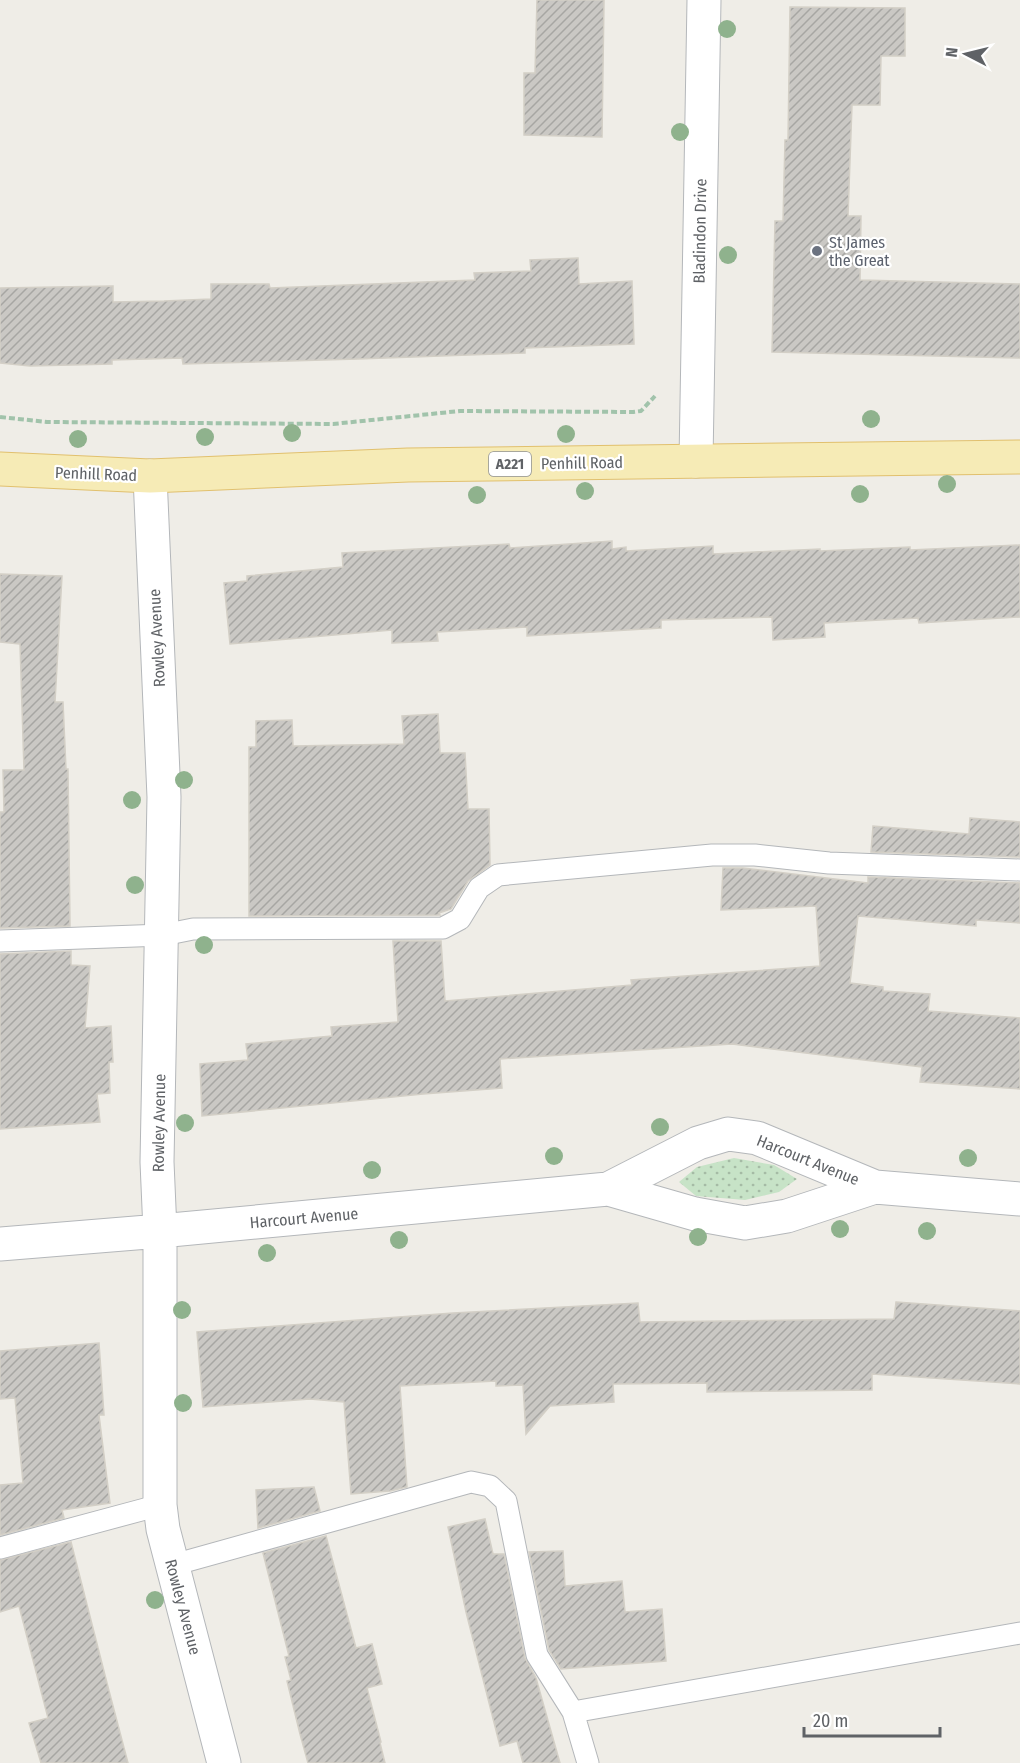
<svg xmlns="http://www.w3.org/2000/svg" width="1020" height="1763" font-family="'Fira Sans Condensed',sans-serif">
	<style>
		.grass { fill: url(#grass-dots) }
		.building { fill: url(#building-hatch); stroke: #d3cfc6; stroke-width: 1.5 }
		.lines { fill: none; stroke-linecap: round; stroke-linejoin: round }
		.lane-casing { stroke: #b4b7ba; stroke-width: 23 }
		.street-casing { stroke: #b4b7ba; stroke-width: 35 }
		.primary-casing { stroke: #e1c06e; stroke-width: 35 }
		.path { stroke: #a1c3ab; stroke-width: 4; stroke-dasharray: 6 3; stroke-linecap: butt }
		.lane { stroke: #fff; stroke-width: 21 }
		.street { stroke: #fff; stroke-width: 33 }
		.primary { stroke: #f6ebb6; stroke-width: 33 }
		.tree { fill: #8fb28d }
		.worship-dot { fill: #6b7280; stroke: #fff; stroke-width: 2 }
		.labels { text-anchor: middle; dominant-baseline: central; stroke-width: 4.5; stroke-linejoin: round; paint-order: stroke }
		.shield { fill: #fff; stroke: #8f9194; stroke-width: 1.5 }
		.shield-label { font-size: 15px; font-weight: bold; fill: #5f6266 }
		.street-label { font-size: 16px; fill: #5f6266; stroke: #fff }
		.worship-label { font-size: 16px; fill: #5b616d; stroke: #fff; text-anchor: start }
	</style>
	<defs>
		<pattern id="grass-dots" width="8" height="8" patternUnits="userSpaceOnUse" patternTransform="scale(1.5)"><rect width="8" height="8" fill="#c7e3c7"/><path d="M2 2h.1M6 6h.1" fill="none" stroke="#a5bba5" stroke-width="1.8" stroke-linecap="round"/></pattern>
		<pattern id="building-hatch" width="6" height="6" patternUnits="userSpaceOnUse" patternTransform="scale(1.5)"><rect width="6" height="6" fill="#cac8c4"/><path d="M-1 1l2-2M0 6l6-6M5 7l2-2" fill="none" stroke="#a7a6a3"/></pattern>
	</defs>
	<rect width="100%" height="100%" fill="#efede7"/>
	<path class="grass" d="M734 1158 774 1165 797 1179 779 1192 745 1200 696 1196 679 1182 697 1167Z"/>
	<path class="building" d="M537 0H604L602 137 524 135V73H535Z
		M790 7 905 8V56H881L880 105H852L848 216H861L860 280 1020 284V358L772 352 775 221H783L785 140H788Z
		M578 258 579 284 632 281 634 344 525 348V353L358 359 183 364 182 358 112 360V364L30 366 0 363V288L113 286V302L164 301 211 299V284H269L270 288 475 280 474 273 531 271 530 260Z
		M612 541V549L626 547V551L713 546V554L820 549V551L910 547V550L1020 545V617L919 623 918 618 824 623 825 637 773 640 772 617 661 620V628L527 636V627L437 632 438 641 392 643V630L230 644 224 583 247 581V576L343 567 342 553 509 544 510 548Z
		M0 574 62 576 55 702H63L66 769H68L70 926 0 928V812H4L3 770H24L20 644 0 642Z
		M438 714 440 753H465L468 809H489L490 865 468 881 451 909 439 913 440 915 249 916V747H256V721L292 720 293 746 404 744 402 716Z
		M970 818 1020 822V857L871 852 873 826 969 834Z
		M723 868H743L868 883V877L1020 883V923L976 920V926L858 916 850 983 883 987V991L930 994 928 1011 1020 1018V1089L920 1082 922 1067 732 1044 500 1059 502 1088 423 1094 202 1116 200 1064 248 1060 246 1044 332 1036 331 1027 398 1022 393 941H441L445 1001 632 985 631 980 820 966 816 906 721 910Z
		M71 951V965L90 966 85 1028 111 1026 113 1062H109L110 1093 97 1094 100 1122 0 1129V954Z
		M896 1302 1020 1311V1384L872 1374V1390L707 1392V1383L613 1384 614 1402 550 1406 526 1434 523 1385 496 1386V1381L400 1386 407 1487 390 1491 351 1494 344 1402 310 1399 203 1407 197 1332 453 1313 638 1303 640 1322 894 1319Z
		M99 1343 104 1415H99L110 1503 62 1510 64 1518 0 1535V1485L23 1483 15 1398 0 1399V1351Z
		M314 1487 320 1511 258 1528 256 1490Z
		M485 1519 493 1554H504L525 1658 536 1678 560 1763H523L517 1741 500 1746 466 1612 448 1527Z
		M326 1536 356 1648 372 1644 382 1684 367 1688 381 1742 380 1743 385 1763H308L300 1734 287 1681 291 1680 285 1657 289 1656 263 1553Z
		M71 1542 108 1687 128 1763H41L29 1723 48 1718 19 1606 0 1612V1560Z
		M563 1551 565 1586 622 1581 625 1612 662 1609 666 1661 561 1669 549 1650 529 1552Z"/>
	<g class="lines">
		<g class="lane-casing">
			<path id="lane" d="M0 941 163 935 193 929 443 928 460 919 479 888 498 875 712 855H755L829 863 1020 870
				M0 1548 160 1505
				M173 1565 471 1482 490 1486 506 1501 537 1655 573 1712 588 1763
				M573 1712 1020 1633"/>
		</g>
		<g class="street-casing">
			<path id="street" d="M696 461 704 0
				M150 476 164 797 157 1162 160 1231V1505L163 1529 224 1763
				M608 1189 698 1143 728 1134 757 1138 875 1187 1020 1199
				M0 1244 160 1231 608 1189 695 1214 745 1223 787 1216 875 1187"/>
		</g>
		<g class="primary-casing">
			<path id="primary" d="M0 469 150 476 408 465 1020 457"/>
		</g>
		<path class="path" d="M0 417 47 422 333 424 460 411 633 412 641 411 655 396"/>
		<use href="#lane" class="lane"/>
		<use href="#street" class="street"/>
		<use href="#primary" class="primary"/>
	</g>
	<g class="tree">
		<circle cx="727" cy="29" r="9"/>
		<circle cx="680" cy="132" r="9"/>
		<circle cx="728" cy="255" r="9"/>
		<circle cx="871" cy="419" r="9"/>
		<circle cx="292" cy="433" r="9"/>
		<circle cx="566" cy="434" r="9"/>
		<circle cx="205" cy="437" r="9"/>
		<circle cx="78" cy="439" r="9"/>
		<circle cx="947" cy="484" r="9"/>
		<circle cx="585" cy="491" r="9"/>
		<circle cx="860" cy="494" r="9"/>
		<circle cx="477" cy="495" r="9"/>
		<circle cx="184" cy="780" r="9"/>
		<circle cx="132" cy="800" r="9"/>
		<circle cx="135" cy="885" r="9"/>
		<circle cx="204" cy="945" r="9"/>
		<circle cx="185" cy="1123" r="9"/>
		<circle cx="660" cy="1127" r="9"/>
		<circle cx="554" cy="1156" r="9"/>
		<circle cx="968" cy="1158" r="9"/>
		<circle cx="372" cy="1170" r="9"/>
		<circle cx="840" cy="1229" r="9"/>
		<circle cx="927" cy="1231" r="9"/>
		<circle cx="698" cy="1237" r="9"/>
		<circle cx="399" cy="1240" r="9"/>
		<circle cx="267" cy="1253" r="9"/>
		<circle cx="182" cy="1310" r="9"/>
		<circle cx="183" cy="1403" r="9"/>
		<circle cx="155" cy="1600" r="9"/>
	</g>
	<circle class="worship-dot" cx="817" cy="251" r="6"/>
	<g class="labels">
		<rect class="shield" x="489" y="452" width="42" height="24" rx="4.5"/>
		<g class="shield-label">
			<text x="510" y="464">A221</text>
		</g>
		<g class="street-label">
			<text transform="translate(700 231) rotate(-89)">Bladindon Drive</text>
			<text transform="translate(582 463) rotate(-1)">Penhill Road</text>
			<text transform="translate(96 474) rotate(2)">Penhill Road</text>
			<text transform="translate(157 638) rotate(-93)">Rowley Avenue</text>
			<text transform="translate(159 1123) rotate(-89)">Rowley Avenue</text>
			<text transform="translate(808 1160) rotate(22)">Harcourt Avenue</text>
			<text transform="translate(304 1218) rotate(-5)">Harcourt Avenue</text>
			<text transform="translate(183 1607) rotate(75)">Rowley Avenue</text>
		</g>
		<g class="worship-label">
			<text x="829" y="242">St James<tspan x="829" dy="18">the Great</tspan></text>
		</g>
	</g>
	<g transform="translate(966 54) rotate(277)" stroke="#ffffff" stroke-width="4.5" paint-order="stroke">
	<path d="M0-4.5L10 22L0 15L-10 22Z" fill="#5f6266"/>
	<text y="-9" font-size="16" font-weight="bold" text-anchor="middle" fill="#5f6266">N</text>
	</g>
	<path d="M804 1727v9h136v-9" fill="none" stroke="#5f6266" stroke-width="3"/>
	<text x="813" y="1727" font-size="18" fill="#5f6266" stroke="#ffffff" stroke-width="4.5" paint-order="stroke">20 m</text>
</svg>
